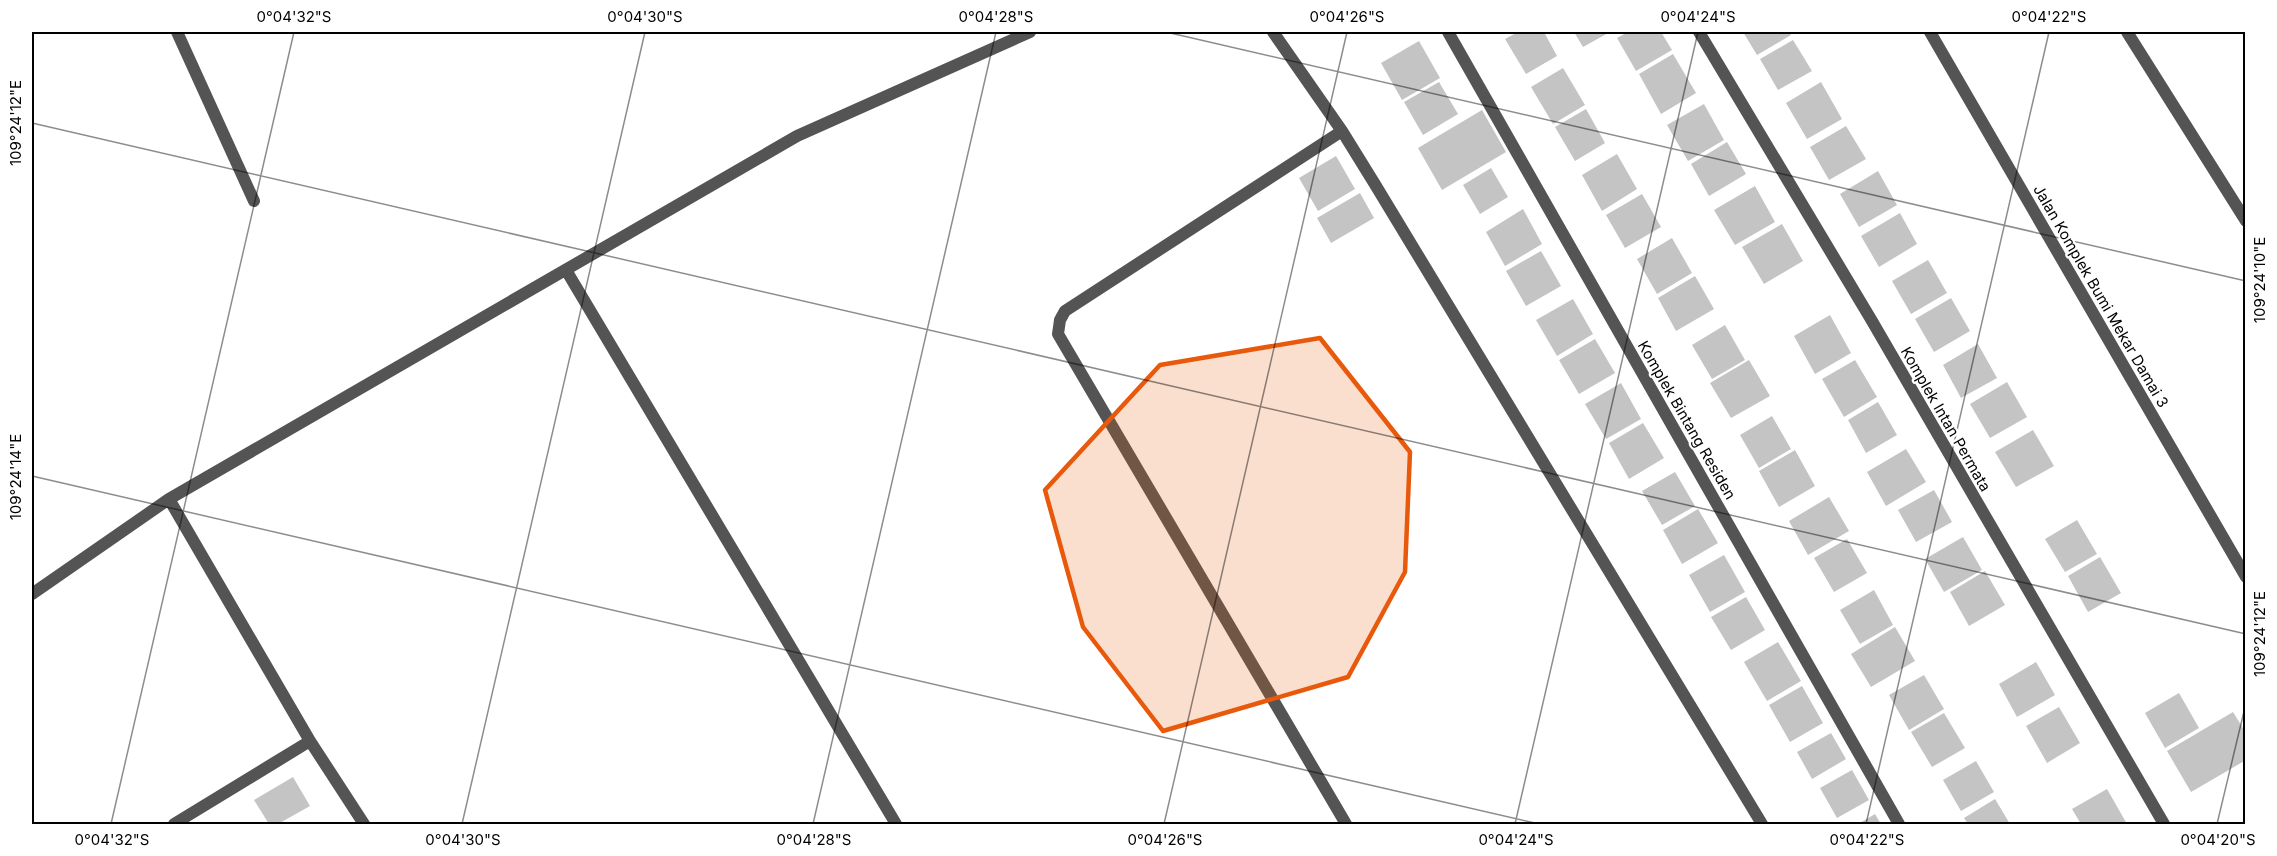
<svg xmlns="http://www.w3.org/2000/svg" width="2277" height="856" font-family="Inter,sans-serif">
	<style>
		.building { fill: #c4c4c4 }
		.lines { fill: none; stroke-linecap: round; stroke-linejoin: round }
		.street { stroke: #545454; stroke-width: 12 }
		.marked { fill: #e8590c; fill-opacity: 0.2; stroke: #e8590c; stroke-width: 4.5; stroke-linejoin: round }
		.ticks { fill: none; stroke: #000; stroke-width: 1.5; stroke-opacity: 0.45 }
		.labels { text-anchor: middle; dominant-baseline: central; stroke-width: 4.5; stroke-linejoin: round; paint-order: stroke }
		.street-label { font-size: 15px; fill: #000; stroke: #fff }
		.neatline { fill: none; stroke: #000; stroke-width: 2 }
		.ticks-label { font-size: 15px; text-anchor: middle; fill: #000 }
	</style>
	<rect width="100%" height="100%" fill="#fff"/>
	<path class="building" d="M1518 32H1544L1557 56 1526 74 1505 39Z
		M1574 32H1610L1583 47Z
		M1628 32H1661L1672 50 1636 71 1617 38Z
		M1743 32H1789L1791 35 1757 55Z
		M1793 40 1812 71 1778 90 1760 59Z
		M1419 41 1440 78 1402 100 1381 63Z
		M1673 54 1696 93 1661 114 1639 74Z
		M1563 68 1585 105 1553 124 1531 87Z
		M1439 82 1458 114 1423 135 1404 102Z
		M1821 82 1842 119 1807 139 1786 103Z
		M1704 104 1724 140 1688 161 1667 125Z
		M1586 109 1605 143 1575 161 1555 127Z
		M1482 110 1506 152 1442 190 1418 148Z
		M1846 126 1866 159 1829 180 1810 147Z
		M1727 142 1746 174 1709 196 1691 164Z
		M1617 154 1637 189 1602 211 1582 175Z
		M1336 156 1355 189 1318 211 1299 178Z
		M1491 168 1508 197 1480 214 1463 185Z
		M1878 171 1897 205 1859 227 1840 194Z
		M1755 186 1775 222 1735 245 1714 210Z
		M1360 193 1374 218 1331 243 1317 218Z
		M1642 194 1661 227 1625 248 1606 215Z
		M1523 209 1542 244 1505 266 1486 232Z
		M1900 213 1917 244 1879 267 1861 236Z
		M1782 224 1803 261 1764 284 1742 247Z
		M1672 238 1692 273 1657 294 1637 259Z
		M1541 251 1561 286 1526 306 1506 271Z
		M1928 260 1947 293 1911 314 1892 281Z
		M1695 276 1714 309 1676 331 1658 298Z
		M1951 298 1970 331 1934 352 1915 319Z
		M1573 299 1593 334 1557 356 1536 320Z
		M1830 315 1851 353 1815 374 1794 336Z
		M1725 325 1745 360 1712 379 1692 345Z
		M1595 339 1615 373 1579 394 1559 360Z
		M1978 344 1997 378 1961 398 1943 365Z
		M1749 360 1770 396 1731 418 1710 383Z
		M1855 360 1877 397 1844 417 1822 379Z
		M2007 382 2027 417 1990 438 1970 404Z
		M1621 383 1641 419 1606 439 1585 404Z
		M1878 402 1897 435 1866 453 1848 420Z
		M1772 416 1791 449 1759 468 1740 435Z
		M1643 423 1664 458 1629 479 1609 443Z
		M2033 430 2054 466 2016 487 1995 452Z
		M1906 449 1926 482 1886 506 1867 472Z
		M1795 450 1815 486 1779 507 1759 471Z
		M1675 472 1695 506 1662 525 1642 491Z
		M1934 490 1952 522 1916 542 1898 510Z
		M1829 497 1849 531 1808 555 1789 521Z
		M1698 509 1718 543 1682 564 1663 530Z
		M2077 520 2097 554 2065 572 2045 539Z
		M1963 537 1982 570 1944 592 1925 559Z
		M1847 539 1867 573 1834 592 1814 558Z
		M1724 555 1745 592 1710 612 1689 575Z
		M2100 557 2121 593 2088 612 2068 576Z
		M1985 571 2005 605 1969 626 1950 592Z
		M1874 590 1893 625 1860 644 1840 610Z
		M1746 597 1765 630 1731 650 1711 617Z
		M1895 627 1915 661 1871 687 1851 654Z
		M1778 642 1801 681 1767 701 1744 662Z
		M2036 662 2055 695 2017 717 1999 684Z
		M1924 675 1944 709 1909 730 1889 695Z
		M1802 686 1823 723 1790 742 1769 705Z
		M2179 693 2199 728 2165 748 2145 713Z
		M2059 707 2080 743 2047 763 2026 726Z
		M2233 712 2246 733V760L2191 792 2167 751Z
		M1944 713 1965 748 1932 767 1911 732Z
		M1831 733 1846 759 1812 779 1797 752Z
		M1976 761 1994 792 1961 811 1943 780Z
		M1852 770 1869 800 1837 818 1820 788Z
		M293 777 310 806 278 824H269L254 800Z
		M2107 789 2127 824H2081L2072 809Z
		M1995 799 2010 824H1968L1964 818Z
		M1875 814 1881 824H1858Z"/>
	<g class="lines">
		<path class="street" d="M177 32 254 201
			M1273 32 1342 131 1376 186 1762 824
			M1448 32 1899 824
			M1699 32 1872 321 2164 824
			M1930 32 2246 577
			M2127 32 2246 221
			M1342 131 1065 311 1060 320 1058 334 1346 824
			M566 270 896 824
			M169 499 310 741 364 824
			M32 594 169 499 797 136 1030 32
			M174 824 310 741"/>
	</g>
	<path class="marked" d="M1320 338 1410 452 1405 572 1348 677 1163 731 1083 627 1045 490 1160 365Z"/>
	<path class="ticks" d="M1166 32 2246 281M32 123 2246 634M32 476 1539 824M111 824 294 32M462 824 645 32M813 824 996 32M1164 824 1347 32M1515 824 1698 32M1866 824 2049 32M2217 824 2246 703"/>
	<g class="labels">
		<g class="street-label">
			<text transform="translate(2101 296) rotate(60)">Jalan Komplek Bumi Mekar Damai 3</text>
			<text transform="translate(1946 419) rotate(60)">Komplek Intan Permata</text>
			<text transform="translate(1687 420) rotate(60)">Komplek Bintang Residen</text>
		</g>
	</g>
	<rect width="2277" height="856" fill="none" stroke="#ffffff" stroke-width="66"/>
	<rect x="33" y="33" width="2211" height="790" class="neatline"/>
	<g class="ticks-label">
		<text x="294" y="22">0°04'32"S</text>
		<text x="645" y="22">0°04'30"S</text>
		<text x="996" y="22">0°04'28"S</text>
		<text x="1347" y="22">0°04'26"S</text>
		<text x="1698" y="22">0°04'24"S</text>
		<text x="2049" y="22">0°04'22"S</text>
		<text transform="translate(16 123) rotate(-90)" y="5">109°24'12"E</text>
		<text transform="translate(2260 280) rotate(-90)" y="5">109°24'10"E</text>
		<text transform="translate(16 477) rotate(-90)" y="5">109°24'14"E</text>
		<text transform="translate(2260 634) rotate(-90)" y="5">109°24'12"E</text>
		<text x="112" y="845">0°04'32"S</text>
		<text x="463" y="845">0°04'30"S</text>
		<text x="814" y="845">0°04'28"S</text>
		<text x="1165" y="845">0°04'26"S</text>
		<text x="1516" y="845">0°04'24"S</text>
		<text x="1867" y="845">0°04'22"S</text>
		<text x="2218" y="845">0°04'20"S</text>
	</g>
</svg>
